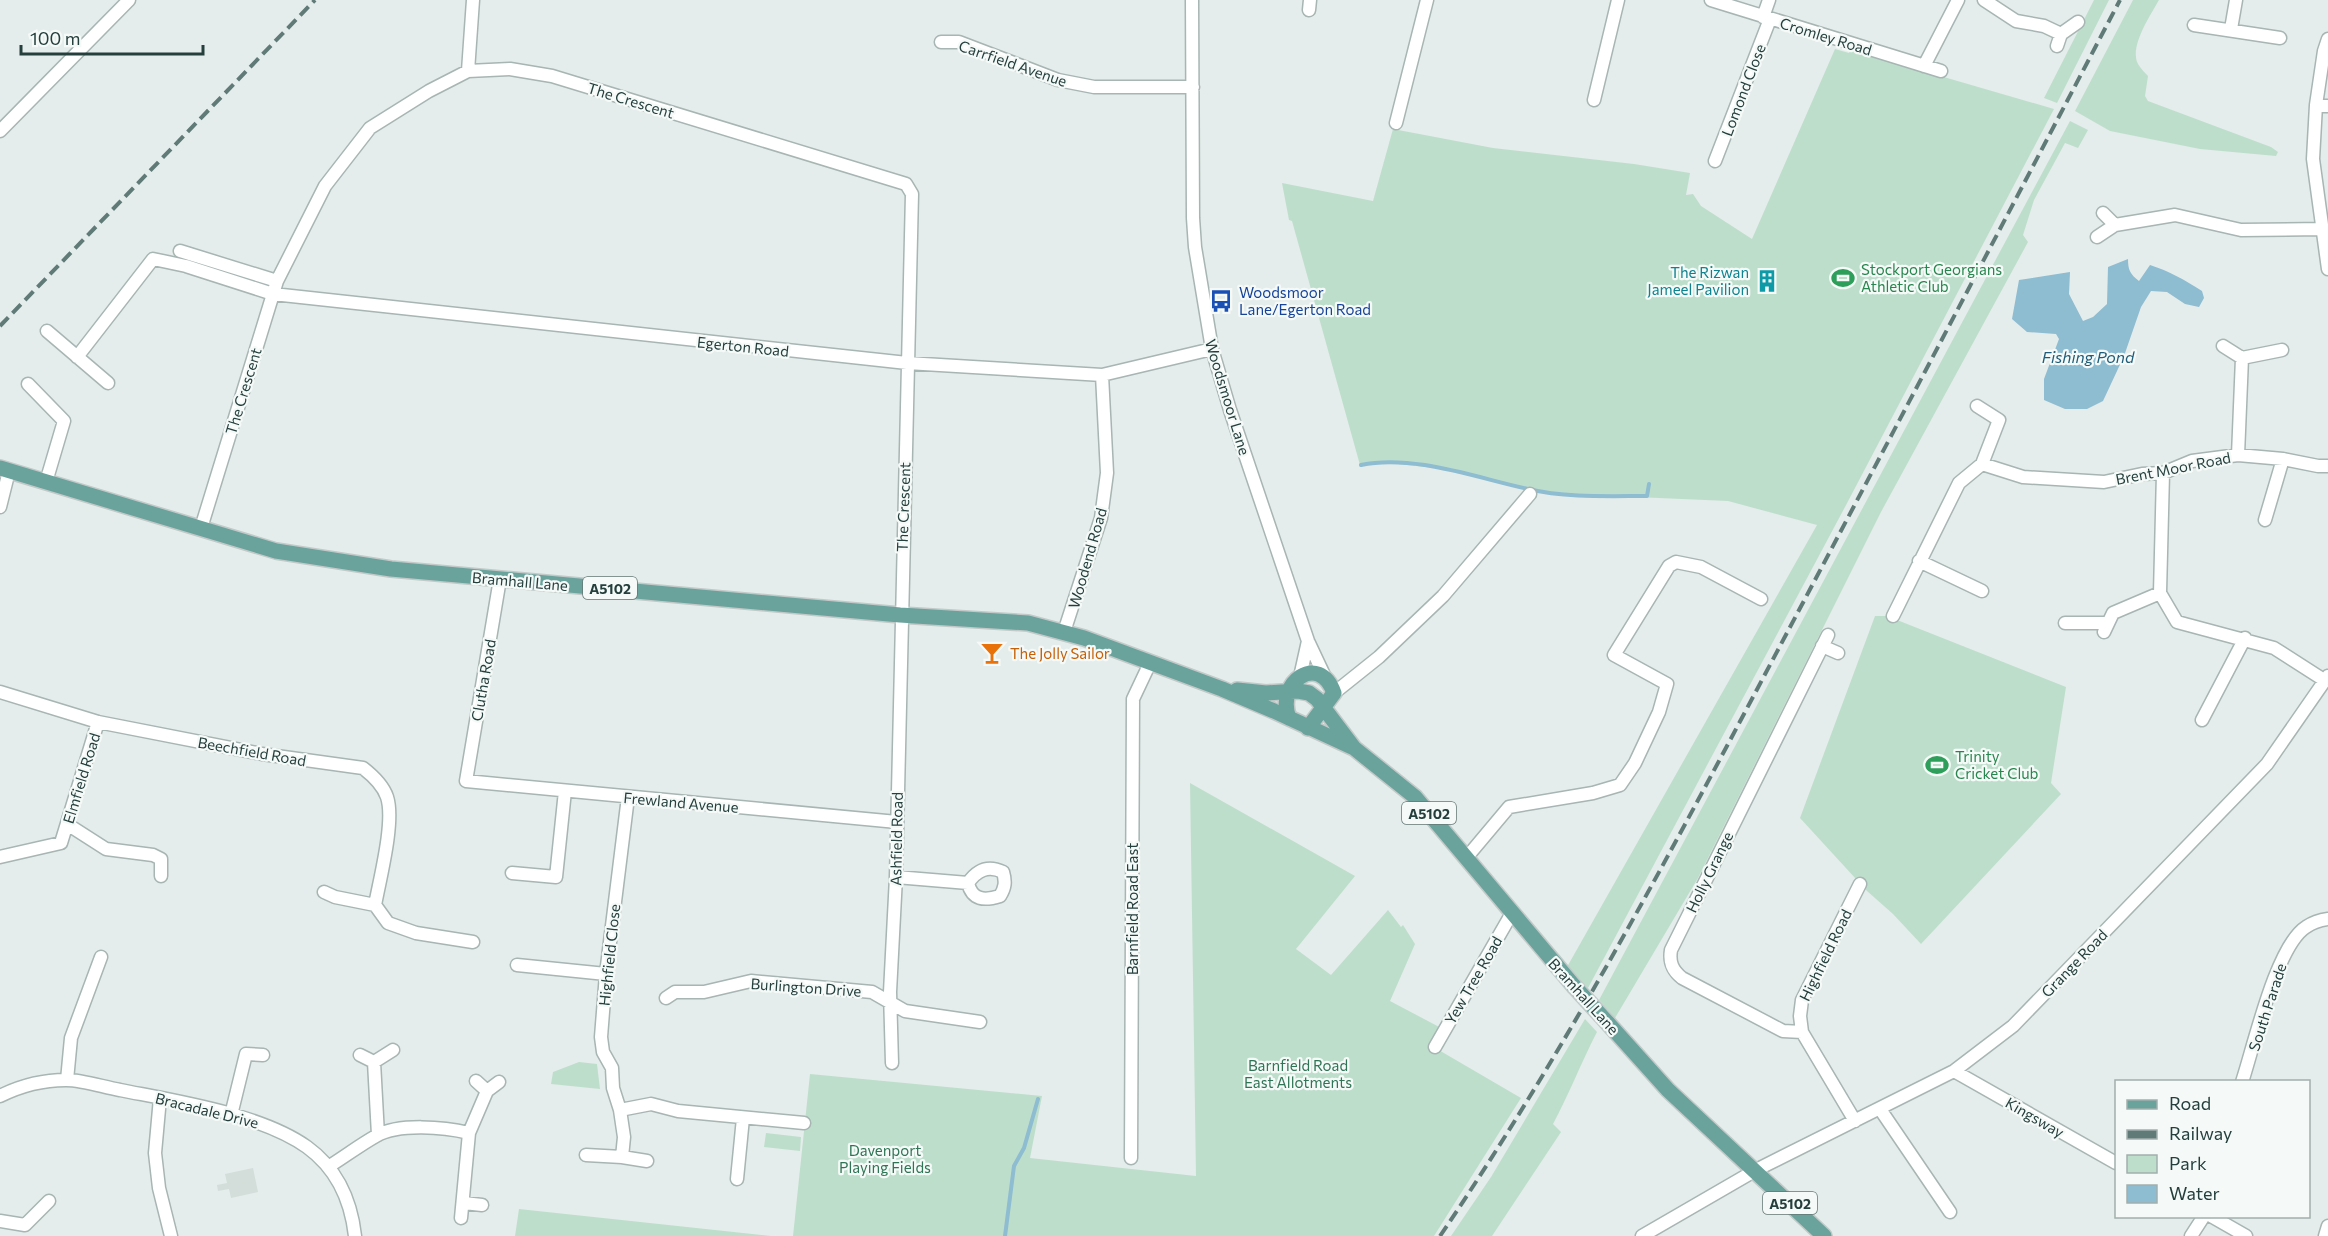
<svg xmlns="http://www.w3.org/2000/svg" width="2328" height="1236" font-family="Commissioner,sans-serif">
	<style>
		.built { fill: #d3ddda }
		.green { fill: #bedecc }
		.water { fill: #8ebcd1 }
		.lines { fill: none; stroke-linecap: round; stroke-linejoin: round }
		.stream { stroke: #8ebcd1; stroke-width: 4 }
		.minor-casing { stroke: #a7b5b3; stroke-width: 15 }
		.major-casing { stroke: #c2c9c8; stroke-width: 18 }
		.minor { stroke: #fff; stroke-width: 12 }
		.major { stroke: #6aa29c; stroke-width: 15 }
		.rail { stroke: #5f7a77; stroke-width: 4; stroke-dasharray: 12 6; stroke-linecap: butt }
		.major-bridge-casing { stroke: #c2c9c8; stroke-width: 18; stroke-linecap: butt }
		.major-bridge { stroke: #6aa29c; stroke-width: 15 }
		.labels { text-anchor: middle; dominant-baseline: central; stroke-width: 4.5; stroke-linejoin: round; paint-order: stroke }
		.shield { fill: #f5faf8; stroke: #637774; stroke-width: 1.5 }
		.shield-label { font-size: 14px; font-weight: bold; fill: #243f3c }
		.street-label { font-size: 15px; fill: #243f3c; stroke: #f5faf8 }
		.leisure-label { font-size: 15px; fill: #27864d; stroke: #f5faf8; text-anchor: start }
		.culture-label { font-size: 15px; fill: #0d838f; stroke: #f5faf8; text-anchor: end }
		.transit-label { font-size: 15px; fill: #164399; stroke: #f5faf8; text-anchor: start }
		.food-label { font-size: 15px; fill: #c56008; stroke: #f5faf8; text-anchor: start }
		.park-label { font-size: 15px; fill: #2f7555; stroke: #f5faf8 }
		.water-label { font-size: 16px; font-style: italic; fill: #1f5d7a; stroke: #f5faf8 }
	</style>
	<rect width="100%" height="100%" fill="#e4edeb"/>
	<path class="built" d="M253 1168 258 1192 231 1198 229 1189 218 1191 217 1185 227 1183 225 1174Z"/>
	<path class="green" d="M2094 0H2109L2057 103 2044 98Z
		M2133 0H2159C2150 16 2129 47 2138 64 2141 69 2145 73 2148 76L2145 96 2148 101 2271 147 2278 152 2276 156 2200 149 2110 131 2075 111Z
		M1835 49 1849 53 1851 50 2054 109 1845 507 1588 988 1567 967 1817 525 1728 501 1543 493 1452 470 1389 463 1360 465 1292 221 1289 220 1282 183 1373 201 1393 129 1493 148 1634 164 1690 173 1686 195 1693 194 1701 206 1752 239Z
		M2070 121 2088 130 2078 148 2065 143 2034 200 2023 235 2028 242 1881 512 1698 878 1615 1018 1599 1000Z
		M1875 616H1887L2066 687 2051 783 2061 794 1921 944 1893 914 1867 891 1800 818Z
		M1190 783 1355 876 1296 949 1331 975 1388 910 1401 927 1403 925 1415 944 1390 1001 1443 1029 1437 1049 1521 1098 1434 1236H793L810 1074 1042 1096 1030 1158 1196 1176Z
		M1585 1019 1597 1032C1581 1063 1569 1094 1553 1124L1561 1132 1492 1236H1451L1491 1177Z
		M579 1062 597 1064 600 1089 551 1084 553 1072Z
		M766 1133 801 1137 800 1151 764 1147Z
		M519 1209 771 1236H515Z"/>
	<path class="water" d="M2128 259C2128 270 2130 274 2139 281L2150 265C2169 271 2185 280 2202 291L2204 298 2199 307 2185 304 2167 292 2151 291 2141 307 2124 356 2103 401 2087 409H2065L2044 400V379L2059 339 2056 334 2027 332 2012 319 2019 280 2070 272 2069 294 2083 321 2093 317 2107 304 2108 267Z"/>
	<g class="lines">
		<path class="stream" d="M1361 465C1413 454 1477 478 1528 489 1566 498 1608 496 1647 496L1649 484
			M1005 1236 1014 1166 1024 1148 1038 1099"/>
		<g class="minor-casing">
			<path id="minor" d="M1192 0 1193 218 1195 247 1212 349 1230 410 1308 641 1324 675
				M1711 0 1941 71
				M1984 0 2016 21 2044 26 2061 34
				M1309 10 1310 0
				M1763 17 1769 0
				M2194 25 2280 38
				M2231 29 2236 0
				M2328 39 2324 51 2316 105 2313 159 2328 269
				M941 42H959L1058 80 1094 87H1193
				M2057 46 2061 34 2078 22
				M1924 66 1958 0
				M468 71 473 0
				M1594 100 1618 0
				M2316 105 2328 106
				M1396 123 1427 0
				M0 131 129 0
				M1715 161 1770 19
				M2103 213 2115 225
				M2097 237 2115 225 2175 215 2241 230 2322 229
				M180 251 277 281
				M47 331 108 383
				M2223 346 2242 358 2282 350
				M77 357 153 259 186 266 273 294 907 363 1102 375 1212 349
				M28 384 64 421 46 482
				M1977 406 1999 420 1982 464
				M2238 455 2242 358
				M2163 473 2160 593 2177 622 2274 648 2324 680
				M0 507 9 471
				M2265 520 2283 459
				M201 528 277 281 325 186 370 128 429 91 468 71 510 69 552 76 906 184 912 194 896 877 890 992 892 1063
				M1919 561 1982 591
				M500 579 466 781 897 822
				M1893 616 1959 483 1982 464 2023 477 2104 482 2142 474 2163 473 2192 461 2238 455 2283 459 2318 466H2328
				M2065 623H2108
				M1064 632 1101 518 1107 473 1102 375
				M2104 632 2113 613 2160 593
				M1822 646 1838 653
				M1300 677 1308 641
				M0 692 98 722 262 754 363 768C372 775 383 785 387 797 395 821 380 878 375 905L335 897 324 892
				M1334 693 1379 657 1443 596 1530 494
				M2202 720 2245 638
				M628 797 606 974 601 1037 603 1052 612 1068 613 1088 620 1110 651 1104 678 1111 804 1123
				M67 824 106 849 153 855 161 859V876
				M0 857 61 843 98 722
				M1467 857 1509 807 1593 793 1620 785 1635 763 1659 712 1667 684 1614 655 1669 566 1676 562 1701 567 1761 599
				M512 873 556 877 565 791
				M896 877 968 883C977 870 988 865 1003 872 1006 882 1005 888 1000 896 984 901 972 900 968 883
				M375 905 388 923 416 933 473 942
				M517 965 606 974
				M666 998 675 992H704L751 981 872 992 905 1011 980 1022
				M1802 1032 1783 1031 1682 978C1672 970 1669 962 1671 950L1828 635
				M1435 1047 1512 913
				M360 1055 374 1062 393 1050
				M374 1062 378 1135
				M1954 1071 2116 1163
				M67 1080 71 1038 101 957
				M476 1081 487 1091
				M2242 1082C2254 1046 2276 946 2306 927 2312 923 2321 920 2328 919
				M0 1096C20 1086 43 1080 66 1080 83 1080 103 1087 120 1090 175 1101 261 1114 307 1147 336 1168 351 1200 355 1236
				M160 1098 155 1153 159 1188 171 1236
				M1880 1109 1950 1212
				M231 1115 246 1054 263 1055
				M1855 1121 1802 1032 1800 1016 1802 1000 1860 884
				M586 1155 622 1157 624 1137 620 1110
				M622 1157 647 1161
				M1131 1158 1133 699 1150 663
				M328 1167C344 1157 360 1145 376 1136 399 1123 444 1127 469 1133L487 1091 499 1082
				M737 1179 743 1118
				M464 1203 482 1205
				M2211 1216 2246 1236
				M461 1218 469 1133
				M0 1221 25 1225 49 1201
				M1642 1236 1756 1170 1954 1071 2013 1026 2267 764 2328 676
				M2191 1236 2204 1216
				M2325 1236 2328 1226"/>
		</g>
		<g class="major-casing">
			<path id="major" d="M0 468 276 551 391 569 900 615 1028 623 1084 638 1222 689 1274 711 1354 748
				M1237 690 1266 693 1298 691 1309 693 1317 699 1354 748 1415 797 1574 986
				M1289 718C1275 683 1319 651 1334 693L1308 728
				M1607 1022 1668 1090 1824 1236"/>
		</g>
		<use href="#minor" class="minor"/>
		<use href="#major" class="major"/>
		<path class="rail" d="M0 326 315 0
			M1440 1236C1569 1046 1673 848 1780 646 1894 431 2007 216 2120 0"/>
		<g class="major-bridge-casing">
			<path id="major-bridge" d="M1574 986 1607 1022"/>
		</g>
		<use href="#major-bridge" class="major-bridge"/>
	</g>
	<defs>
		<g id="stadium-bare" transform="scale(1.8)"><path d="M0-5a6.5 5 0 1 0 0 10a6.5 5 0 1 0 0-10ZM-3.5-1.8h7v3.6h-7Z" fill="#2e9e5b" stroke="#f5faf8" stroke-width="2.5" paint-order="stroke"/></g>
		<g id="building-bare" transform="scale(1.8)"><path d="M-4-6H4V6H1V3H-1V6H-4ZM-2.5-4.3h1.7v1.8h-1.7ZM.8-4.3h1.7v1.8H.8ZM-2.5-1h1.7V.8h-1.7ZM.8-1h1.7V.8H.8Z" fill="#0f9aa8" stroke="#f5faf8" stroke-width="2.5" paint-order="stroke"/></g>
		<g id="bus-bare" transform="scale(1.8)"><path d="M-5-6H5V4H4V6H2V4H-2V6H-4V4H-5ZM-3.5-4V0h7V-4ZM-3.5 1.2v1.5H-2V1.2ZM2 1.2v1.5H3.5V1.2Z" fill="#1a4fb4" stroke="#f5faf8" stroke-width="2.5" paint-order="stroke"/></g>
		<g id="bar-bare" transform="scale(1.8)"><path d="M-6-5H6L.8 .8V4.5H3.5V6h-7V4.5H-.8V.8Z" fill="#e8710a" stroke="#f5faf8" stroke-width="2.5" paint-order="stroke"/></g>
	</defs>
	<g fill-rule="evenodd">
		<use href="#stadium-bare" x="1843" y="278"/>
		<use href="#building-bare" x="1767" y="281"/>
		<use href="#bus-bare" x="1221" y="301"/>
		<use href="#bar-bare" x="992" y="653"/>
		<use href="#stadium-bare" x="1937" y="765"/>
	</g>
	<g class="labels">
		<g class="shield">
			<rect x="583" y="577" width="54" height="22" rx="4.5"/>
			<rect x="1402" y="802" width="54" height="22" rx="4.5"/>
			<rect x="1763" y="1192" width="54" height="22" rx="4.5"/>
		</g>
		<g class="shield-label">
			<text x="610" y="588">A5102</text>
			<text x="1429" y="813">A5102</text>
			<text x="1790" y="1203">A5102</text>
		</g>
		<g class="street-label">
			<text transform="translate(1826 36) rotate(17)">Cromley Road</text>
			<text transform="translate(1013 63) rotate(19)">Carrfield Avenue</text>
			<text transform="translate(1743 90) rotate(-69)">Lomond Close</text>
			<text transform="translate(631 100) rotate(17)">The Crescent</text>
			<text transform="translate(743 346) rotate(6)">Egerton Road</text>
			<text transform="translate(243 391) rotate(-73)">The Crescent</text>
			<text transform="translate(1228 397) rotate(73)">Woodsmoor Lane</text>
			<text transform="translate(2173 468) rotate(-11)">Brent Moor Road</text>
			<text transform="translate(903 507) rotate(-88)">The Crescent</text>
			<text transform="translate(1087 558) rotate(-74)">Woodend Road</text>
			<text transform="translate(520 581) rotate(5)">Bramhall Lane</text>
			<text transform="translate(483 680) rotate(-80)">Clutha Road</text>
			<text transform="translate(252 751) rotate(10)">Beechfield Road</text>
			<text transform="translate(81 778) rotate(-73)">Elmfield Road</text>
			<text transform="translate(681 802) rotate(5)">Frewland Avenue</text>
			<text transform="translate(896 839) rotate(-89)">Ashfield Road</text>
			<text transform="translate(1709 872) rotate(-64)">Holly Grange</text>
			<text transform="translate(1132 909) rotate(-90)">Barnfield Road East</text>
			<text transform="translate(609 955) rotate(-84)">Highfield Close</text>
			<text transform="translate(1825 955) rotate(-64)">Highfield Road</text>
			<text transform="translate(2074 963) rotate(-46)">Grange Road</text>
			<text transform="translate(1473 980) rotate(-60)">Yew Tree Road</text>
			<text transform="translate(806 987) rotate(4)">Burlington Drive</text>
			<text transform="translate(1584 996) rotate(48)">Bramhall Lane</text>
			<text transform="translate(2267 1007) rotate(-72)">South Parade</text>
			<text transform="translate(207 1110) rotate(14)">Bracadale Drive</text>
			<text transform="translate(2035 1117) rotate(30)">Kingsway</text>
		</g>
		<g class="leisure-label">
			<text x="1861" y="269">Stockport Georgians<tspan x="1861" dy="17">Athletic Club</tspan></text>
			<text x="1955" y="756">Trinity<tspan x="1955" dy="17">Cricket Club</tspan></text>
		</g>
		<g class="culture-label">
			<text x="1749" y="272">The Rizwan<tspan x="1749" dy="17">Jameel Pavilion</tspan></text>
		</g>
		<g class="transit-label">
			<text x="1239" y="292">Woodsmoor<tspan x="1239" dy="17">Lane/Egerton Road</tspan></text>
		</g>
		<g class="food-label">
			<text x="1010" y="653">The Jolly Sailor</text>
		</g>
		<g class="park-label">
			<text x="1298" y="1065">Barnfield Road<tspan x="1298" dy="17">East Allotments</tspan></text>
			<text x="885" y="1150">Davenport<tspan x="885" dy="17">Playing Fields</tspan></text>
		</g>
		<g class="water-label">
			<text x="2088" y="356">Fishing Pond</text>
		</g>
	</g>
	<rect x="2115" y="1080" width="195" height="138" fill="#f5faf8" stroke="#a1afad" stroke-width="1.5"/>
	<rect x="2127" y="1100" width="30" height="9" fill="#6aa29c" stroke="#a1afad" stroke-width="1.5"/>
	<text x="2169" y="1110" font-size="18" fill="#243f3c">Road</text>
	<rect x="2127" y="1130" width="30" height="9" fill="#5f7a77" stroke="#a1afad" stroke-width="1.5"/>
	<text x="2169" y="1140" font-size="18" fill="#243f3c">Railway</text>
	<rect x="2127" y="1155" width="30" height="18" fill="#bedecc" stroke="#a1afad" stroke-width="1.5"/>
	<text x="2169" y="1170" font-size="18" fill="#243f3c">Park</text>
	<rect x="2127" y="1185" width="30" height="18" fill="#8ebcd1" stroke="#a1afad" stroke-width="1.5"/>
	<text x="2169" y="1200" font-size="18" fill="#243f3c">Water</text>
	<path d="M21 45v9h182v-9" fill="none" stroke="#243f3c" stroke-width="3"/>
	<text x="30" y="45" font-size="18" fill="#243f3c" stroke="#f5faf8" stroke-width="4.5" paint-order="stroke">100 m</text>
</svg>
